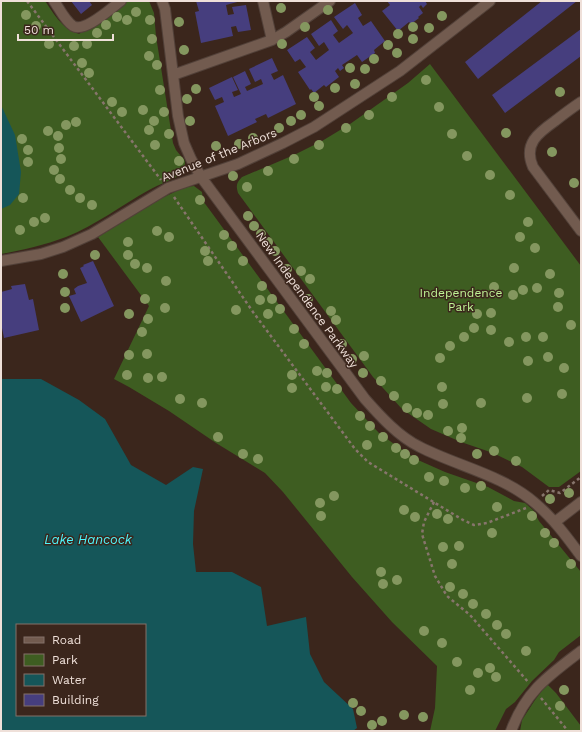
<svg xmlns="http://www.w3.org/2000/svg" width="582" height="732" font-family="'Work Sans',sans-serif">
	<style>
		.green { fill: #3e5d21 }
		.water { fill: #155659; fill-rule: evenodd }
		.building { fill: #463e7e }
		.lines { fill: none; stroke-linecap: round; stroke-linejoin: round }
		.minor-casing { stroke: #524139; stroke-width: 12 }
		.path { stroke: #87756c; stroke-width: 2.5; stroke-dasharray: 3 3; stroke-linecap: butt }
		.minor { stroke: #725b4f; stroke-width: 10 }
		.tree { fill: #84975f }
		.labels { text-anchor: middle; dominant-baseline: central; stroke-width: 3; stroke-linejoin: round; paint-order: stroke }
		.street-label { font-size: 12px; fill: #efe0d9; stroke: #3b261c }
		.park-label { font-size: 12px; fill: #bff495; stroke: #3b261c }
		.water-label { font-size: 13px; font-style: italic; fill: #4ef7fd; stroke: #3b261c }
	</style>
	<rect width="100%" height="100%" fill="#3b261c"/>
	<path class="green" d="M1 1H45C55 15 61 28 79 34L127 1H149L154 13 156 36 173 143 176 150 185 161C185 167 184 171 180 175 171 181 159 184 149 190 122 205 96 225 66 237 45 245 23 250 1 254Z
		M430 64 581 266V471L559 487H549L522 467 493 453 461 442 431 429 402 409 373 377 238 193C236 186 236 183 242 177L294 155 322 141 350 124 408 83Z
		M194 186 202 192 203 201 209 209 351 403 379 433 401 449 418 460 445 472 488 487 514 501 525 503 533 510 539 521 581 572V635L559 652 554 660 532 681 515 702 506 709 495 731H430L435 708 437 666 392 622 352 577 283 492 265 473 216 443 169 411 129 387 114 379 149 306 98 237 162 198 185 187Z
		M547 684 556 693 581 726V731H520L522 720 535 700Z"/>
	<path class="water" d="M1 105 15 135 21 172 19 194 10 205 1 209Z
		M1 379H41L79 400 105 419 131 465 166 485 193 467 203 469 194 511 193 544 196 572H232L261 587 267 626 306 617 310 654 324 682 353 709 357 728 353 731H1ZM17 625H145V715H17Z"/>
	<path class="building" d="M71 1H89L92 5 81 14Z
		M196 1H241L226 5 228 15 234 14 232 7 246 5 251 30 238 32 236 26 231 27 233 36 201 43 195 12 199 11Z
		M387 1H425L427 4 423 8 421 5 419 7 423 13 418 17 419 18 411 24 409 22 398 31 382 11 390 5Z
		M542 1H577L478 79 465 62Z
		M355 3 362 15 358 18 363 26 371 21 385 41 374 50 375 53 362 62 357 55 342 65 344 68 340 71 338 68 335 71 339 77 326 87 324 85 314 93 311 89 310 90 298 72 306 67 300 59 295 62 287 50 307 37 315 48 310 52 316 60 329 50 324 42 319 46 311 34 331 20 338 31 333 35 339 43 353 33 347 25 343 29 334 17Z
		M581 29V56L505 113 492 95Z
		M272 58 278 71 271 74 274 80 283 75 296 104 268 118 266 114 255 119 257 122 228 136 215 106 224 102 222 97 215 100 209 88 232 77 238 90 232 92 234 97 241 94 233 77 245 71 251 84 245 87 247 91 263 84 261 79 255 82 249 69Z
		M93 261 114 306 81 322 69 296 76 294 74 289 78 286 87 283 80 268 84 266 83 265Z
		M25 284 29 300 33 299 39 330 4 338 1 323V292L12 289 11 286Z"/>
	<g class="lines">
		<g class="minor-casing">
			<path id="minor" d="M54 1C59 8 65 21 73 26 85 33 111 8 121 1
				M162 1 165 9 178 116 184 143 191 159 201 177 365 399C380 416 399 437 420 447 457 466 503 475 535 503 553 518 567 537 581 556
				M263 1 272 40
				M173 75 272 40 286 32 330 1
				M581 102C572 108 564 114 555 121 538 133 523 144 533 167L581 231
				M1 261 41 254 63 247 92 234 168 188 238 164 283 143 314 127 400 71 490 1
				M555 522 581 502
				M511 731C526 691 548 676 581 651"/>
		</g>
		<path class="path" d="M27 1 161 180
			M174 197 253 312 355 449 368 462 463 520 474 525 487 523 526 508
			M542 496 549 490 560 493 581 477
			M434 502 424 522 422 534 435 576 447 596 470 615 529 683
			M541 698 568 731"/>
		<use href="#minor" class="minor"/>
	</g>
	<g class="tree">
		<circle cx="281" cy="8" r="5"/>
		<circle cx="328" cy="10" r="5"/>
		<circle cx="136" cy="12" r="5"/>
		<circle cx="26" cy="15" r="5"/>
		<circle cx="442" cy="16" r="5"/>
		<circle cx="117" cy="17" r="5"/>
		<circle cx="127" cy="20" r="5"/>
		<circle cx="150" cy="20" r="5"/>
		<circle cx="179" cy="22" r="5"/>
		<circle cx="106" cy="25" r="5"/>
		<circle cx="36" cy="26" r="5"/>
		<circle cx="305" cy="27" r="5"/>
		<circle cx="413" cy="27" r="5"/>
		<circle cx="429" cy="28" r="5"/>
		<circle cx="97" cy="33" r="5"/>
		<circle cx="398" cy="34" r="5"/>
		<circle cx="152" cy="39" r="5"/>
		<circle cx="413" cy="39" r="5"/>
		<circle cx="49" cy="44" r="5"/>
		<circle cx="87" cy="44" r="5"/>
		<circle cx="282" cy="44" r="5"/>
		<circle cx="388" cy="45" r="5"/>
		<circle cx="74" cy="46" r="5"/>
		<circle cx="184" cy="50" r="5"/>
		<circle cx="397" cy="53" r="5"/>
		<circle cx="149" cy="56" r="5"/>
		<circle cx="374" cy="59" r="5"/>
		<circle cx="82" cy="63" r="5"/>
		<circle cx="157" cy="65" r="5"/>
		<circle cx="350" cy="68" r="5"/>
		<circle cx="365" cy="69" r="5"/>
		<circle cx="89" cy="73" r="5"/>
		<circle cx="426" cy="80" r="5"/>
		<circle cx="355" cy="84" r="5"/>
		<circle cx="335" cy="88" r="5"/>
		<circle cx="196" cy="89" r="5"/>
		<circle cx="160" cy="90" r="5"/>
		<circle cx="560" cy="92" r="5"/>
		<circle cx="314" cy="97" r="5"/>
		<circle cx="392" cy="97" r="5"/>
		<circle cx="187" cy="99" r="5"/>
		<circle cx="112" cy="102" r="5"/>
		<circle cx="319" cy="106" r="5"/>
		<circle cx="439" cy="107" r="5"/>
		<circle cx="143" cy="110" r="5"/>
		<circle cx="122" cy="112" r="5"/>
		<circle cx="164" cy="112" r="5"/>
		<circle cx="301" cy="115" r="5"/>
		<circle cx="369" cy="115" r="5"/>
		<circle cx="154" cy="121" r="5"/>
		<circle cx="190" cy="121" r="5"/>
		<circle cx="291" cy="121" r="5"/>
		<circle cx="76" cy="122" r="5"/>
		<circle cx="66" cy="125" r="5"/>
		<circle cx="279" cy="128" r="5"/>
		<circle cx="346" cy="128" r="5"/>
		<circle cx="149" cy="130" r="5"/>
		<circle cx="48" cy="131" r="5"/>
		<circle cx="506" cy="133" r="5"/>
		<circle cx="169" cy="134" r="5"/>
		<circle cx="452" cy="134" r="5"/>
		<circle cx="58" cy="136" r="5"/>
		<circle cx="253" cy="138" r="5"/>
		<circle cx="22" cy="139" r="5"/>
		<circle cx="239" cy="144" r="5"/>
		<circle cx="155" cy="145" r="5"/>
		<circle cx="319" cy="145" r="5"/>
		<circle cx="216" cy="146" r="5"/>
		<circle cx="59" cy="148" r="5"/>
		<circle cx="28" cy="150" r="5"/>
		<circle cx="552" cy="152" r="5"/>
		<circle cx="467" cy="156" r="5"/>
		<circle cx="61" cy="159" r="5"/>
		<circle cx="294" cy="159" r="5"/>
		<circle cx="179" cy="161" r="5"/>
		<circle cx="28" cy="162" r="5"/>
		<circle cx="54" cy="170" r="5"/>
		<circle cx="268" cy="171" r="5"/>
		<circle cx="490" cy="175" r="5"/>
		<circle cx="233" cy="176" r="5"/>
		<circle cx="60" cy="179" r="5"/>
		<circle cx="574" cy="183" r="5"/>
		<circle cx="247" cy="187" r="5"/>
		<circle cx="70" cy="190" r="5"/>
		<circle cx="510" cy="195" r="5"/>
		<circle cx="23" cy="198" r="5"/>
		<circle cx="80" cy="198" r="5"/>
		<circle cx="200" cy="200" r="5"/>
		<circle cx="92" cy="205" r="5"/>
		<circle cx="248" cy="216" r="5"/>
		<circle cx="45" cy="218" r="5"/>
		<circle cx="34" cy="222" r="5"/>
		<circle cx="528" cy="222" r="5"/>
		<circle cx="254" cy="226" r="5"/>
		<circle cx="20" cy="230" r="5"/>
		<circle cx="157" cy="231" r="5"/>
		<circle cx="261" cy="234" r="5"/>
		<circle cx="224" cy="235" r="5"/>
		<circle cx="169" cy="237" r="5"/>
		<circle cx="520" cy="237" r="5"/>
		<circle cx="128" cy="242" r="5"/>
		<circle cx="268" cy="242" r="5"/>
		<circle cx="232" cy="246" r="5"/>
		<circle cx="535" cy="248" r="5"/>
		<circle cx="205" cy="251" r="5"/>
		<circle cx="275" cy="251" r="5"/>
		<circle cx="95" cy="255" r="5"/>
		<circle cx="128" cy="255" r="5"/>
		<circle cx="208" cy="261" r="5"/>
		<circle cx="243" cy="261" r="5"/>
		<circle cx="135" cy="264" r="5"/>
		<circle cx="147" cy="268" r="5"/>
		<circle cx="514" cy="268" r="5"/>
		<circle cx="287" cy="269" r="5"/>
		<circle cx="301" cy="271" r="5"/>
		<circle cx="63" cy="274" r="5"/>
		<circle cx="550" cy="274" r="5"/>
		<circle cx="310" cy="279" r="5"/>
		<circle cx="166" cy="281" r="5"/>
		<circle cx="262" cy="286" r="5"/>
		<circle cx="494" cy="287" r="5"/>
		<circle cx="537" cy="288" r="5"/>
		<circle cx="523" cy="290" r="5"/>
		<circle cx="65" cy="292" r="5"/>
		<circle cx="559" cy="293" r="5"/>
		<circle cx="513" cy="295" r="5"/>
		<circle cx="145" cy="299" r="5"/>
		<circle cx="272" cy="299" r="5"/>
		<circle cx="308" cy="299" r="5"/>
		<circle cx="260" cy="300" r="5"/>
		<circle cx="558" cy="307" r="5"/>
		<circle cx="65" cy="308" r="5"/>
		<circle cx="165" cy="308" r="5"/>
		<circle cx="280" cy="309" r="5"/>
		<circle cx="236" cy="310" r="5"/>
		<circle cx="331" cy="311" r="5"/>
		<circle cx="491" cy="313" r="5"/>
		<circle cx="129" cy="314" r="5"/>
		<circle cx="268" cy="314" r="5"/>
		<circle cx="477" cy="314" r="5"/>
		<circle cx="148" cy="319" r="5"/>
		<circle cx="336" cy="320" r="5"/>
		<circle cx="571" cy="325" r="5"/>
		<circle cx="474" cy="328" r="5"/>
		<circle cx="294" cy="329" r="5"/>
		<circle cx="491" cy="330" r="5"/>
		<circle cx="142" cy="332" r="5"/>
		<circle cx="464" cy="337" r="5"/>
		<circle cx="526" cy="337" r="5"/>
		<circle cx="543" cy="337" r="5"/>
		<circle cx="509" cy="342" r="5"/>
		<circle cx="304" cy="344" r="5"/>
		<circle cx="342" cy="344" r="5"/>
		<circle cx="450" cy="346" r="5"/>
		<circle cx="147" cy="354" r="5"/>
		<circle cx="129" cy="355" r="5"/>
		<circle cx="364" cy="356" r="5"/>
		<circle cx="548" cy="357" r="5"/>
		<circle cx="440" cy="358" r="5"/>
		<circle cx="352" cy="359" r="5"/>
		<circle cx="528" cy="361" r="5"/>
		<circle cx="564" cy="368" r="5"/>
		<circle cx="317" cy="371" r="5"/>
		<circle cx="327" cy="373" r="5"/>
		<circle cx="363" cy="373" r="5"/>
		<circle cx="127" cy="375" r="5"/>
		<circle cx="292" cy="375" r="5"/>
		<circle cx="162" cy="377" r="5"/>
		<circle cx="148" cy="378" r="5"/>
		<circle cx="381" cy="381" r="5"/>
		<circle cx="326" cy="387" r="5"/>
		<circle cx="442" cy="387" r="5"/>
		<circle cx="292" cy="388" r="5"/>
		<circle cx="337" cy="389" r="5"/>
		<circle cx="562" cy="394" r="5"/>
		<circle cx="394" cy="396" r="5"/>
		<circle cx="527" cy="398" r="5"/>
		<circle cx="180" cy="399" r="5"/>
		<circle cx="202" cy="403" r="5"/>
		<circle cx="481" cy="403" r="5"/>
		<circle cx="443" cy="404" r="5"/>
		<circle cx="407" cy="408" r="5"/>
		<circle cx="417" cy="413" r="5"/>
		<circle cx="428" cy="415" r="5"/>
		<circle cx="360" cy="416" r="5"/>
		<circle cx="370" cy="426" r="5"/>
		<circle cx="462" cy="428" r="5"/>
		<circle cx="448" cy="431" r="5"/>
		<circle cx="218" cy="437" r="5"/>
		<circle cx="383" cy="437" r="5"/>
		<circle cx="461" cy="438" r="5"/>
		<circle cx="367" cy="445" r="5"/>
		<circle cx="396" cy="448" r="5"/>
		<circle cx="494" cy="451" r="5"/>
		<circle cx="243" cy="454" r="5"/>
		<circle cx="405" cy="454" r="5"/>
		<circle cx="477" cy="454" r="5"/>
		<circle cx="258" cy="459" r="5"/>
		<circle cx="414" cy="460" r="5"/>
		<circle cx="516" cy="461" r="5"/>
		<circle cx="429" cy="477" r="5"/>
		<circle cx="444" cy="481" r="5"/>
		<circle cx="481" cy="486" r="5"/>
		<circle cx="465" cy="488" r="5"/>
		<circle cx="569" cy="493" r="5"/>
		<circle cx="334" cy="496" r="5"/>
		<circle cx="550" cy="499" r="5"/>
		<circle cx="320" cy="503" r="5"/>
		<circle cx="497" cy="507" r="5"/>
		<circle cx="404" cy="510" r="5"/>
		<circle cx="437" cy="514" r="5"/>
		<circle cx="321" cy="516" r="5"/>
		<circle cx="532" cy="516" r="5"/>
		<circle cx="415" cy="517" r="5"/>
		<circle cx="448" cy="519" r="5"/>
		<circle cx="492" cy="533" r="5"/>
		<circle cx="545" cy="533" r="5"/>
		<circle cx="554" cy="543" r="5"/>
		<circle cx="459" cy="546" r="5"/>
		<circle cx="443" cy="547" r="5"/>
		<circle cx="452" cy="564" r="5"/>
		<circle cx="571" cy="564" r="5"/>
		<circle cx="381" cy="572" r="5"/>
		<circle cx="397" cy="580" r="5"/>
		<circle cx="383" cy="584" r="5"/>
		<circle cx="450" cy="587" r="5"/>
		<circle cx="463" cy="594" r="5"/>
		<circle cx="473" cy="604" r="5"/>
		<circle cx="486" cy="614" r="5"/>
		<circle cx="497" cy="625" r="5"/>
		<circle cx="424" cy="631" r="5"/>
		<circle cx="506" cy="634" r="5"/>
		<circle cx="442" cy="643" r="5"/>
		<circle cx="526" cy="651" r="5"/>
		<circle cx="457" cy="662" r="5"/>
		<circle cx="490" cy="668" r="5"/>
		<circle cx="478" cy="673" r="5"/>
		<circle cx="496" cy="677" r="5"/>
		<circle cx="470" cy="690" r="5"/>
		<circle cx="564" cy="690" r="5"/>
		<circle cx="353" cy="703" r="5"/>
		<circle cx="560" cy="706" r="5"/>
		<circle cx="361" cy="711" r="5"/>
		<circle cx="404" cy="715" r="5"/>
		<circle cx="423" cy="717" r="5"/>
		<circle cx="382" cy="721" r="5"/>
		<circle cx="372" cy="725" r="5"/>
	</g>
	<g class="labels">
		<g class="street-label">
			<text transform="translate(219 155) rotate(-22)">Avenue of the Arbors</text>
			<text transform="translate(307 300) rotate(54)">New Independence Parkway</text>
		</g>
		<g class="park-label">
			<text x="461" y="293">Independence<tspan x="461" dy="14">Park</tspan></text>
		</g>
		<g class="water-label">
			<text x="88" y="539">Lake Hancock</text>
		</g>
	</g>
	<rect width="582" height="732" fill="none" stroke="#efe0d9" stroke-width="4"/>
	<rect x="16" y="624" width="130" height="92" fill="#3b261c" stroke="#837068"/>
	<rect x="24" y="637" width="20" height="6" fill="#725b4f" stroke="#837068"/>
	<text x="52" y="644" font-size="12" fill="#efe0d9">Road</text>
	<rect x="24" y="654" width="20" height="12" fill="#3e5d21" stroke="#837068"/>
	<text x="52" y="664" font-size="12" fill="#efe0d9">Park</text>
	<rect x="24" y="674" width="20" height="12" fill="#155659" stroke="#837068"/>
	<text x="52" y="684" font-size="12" fill="#efe0d9">Water</text>
	<rect x="24" y="694" width="20" height="12" fill="#463e7e" stroke="#837068"/>
	<text x="52" y="704" font-size="12" fill="#efe0d9">Building</text>
	<path d="M18 34v6h95v-6" fill="none" stroke="#efe0d9" stroke-width="2"/>
	<text x="24" y="34" font-size="12" fill="#efe0d9" stroke="#3b261c" stroke-width="3" paint-order="stroke">50 m</text>
</svg>
